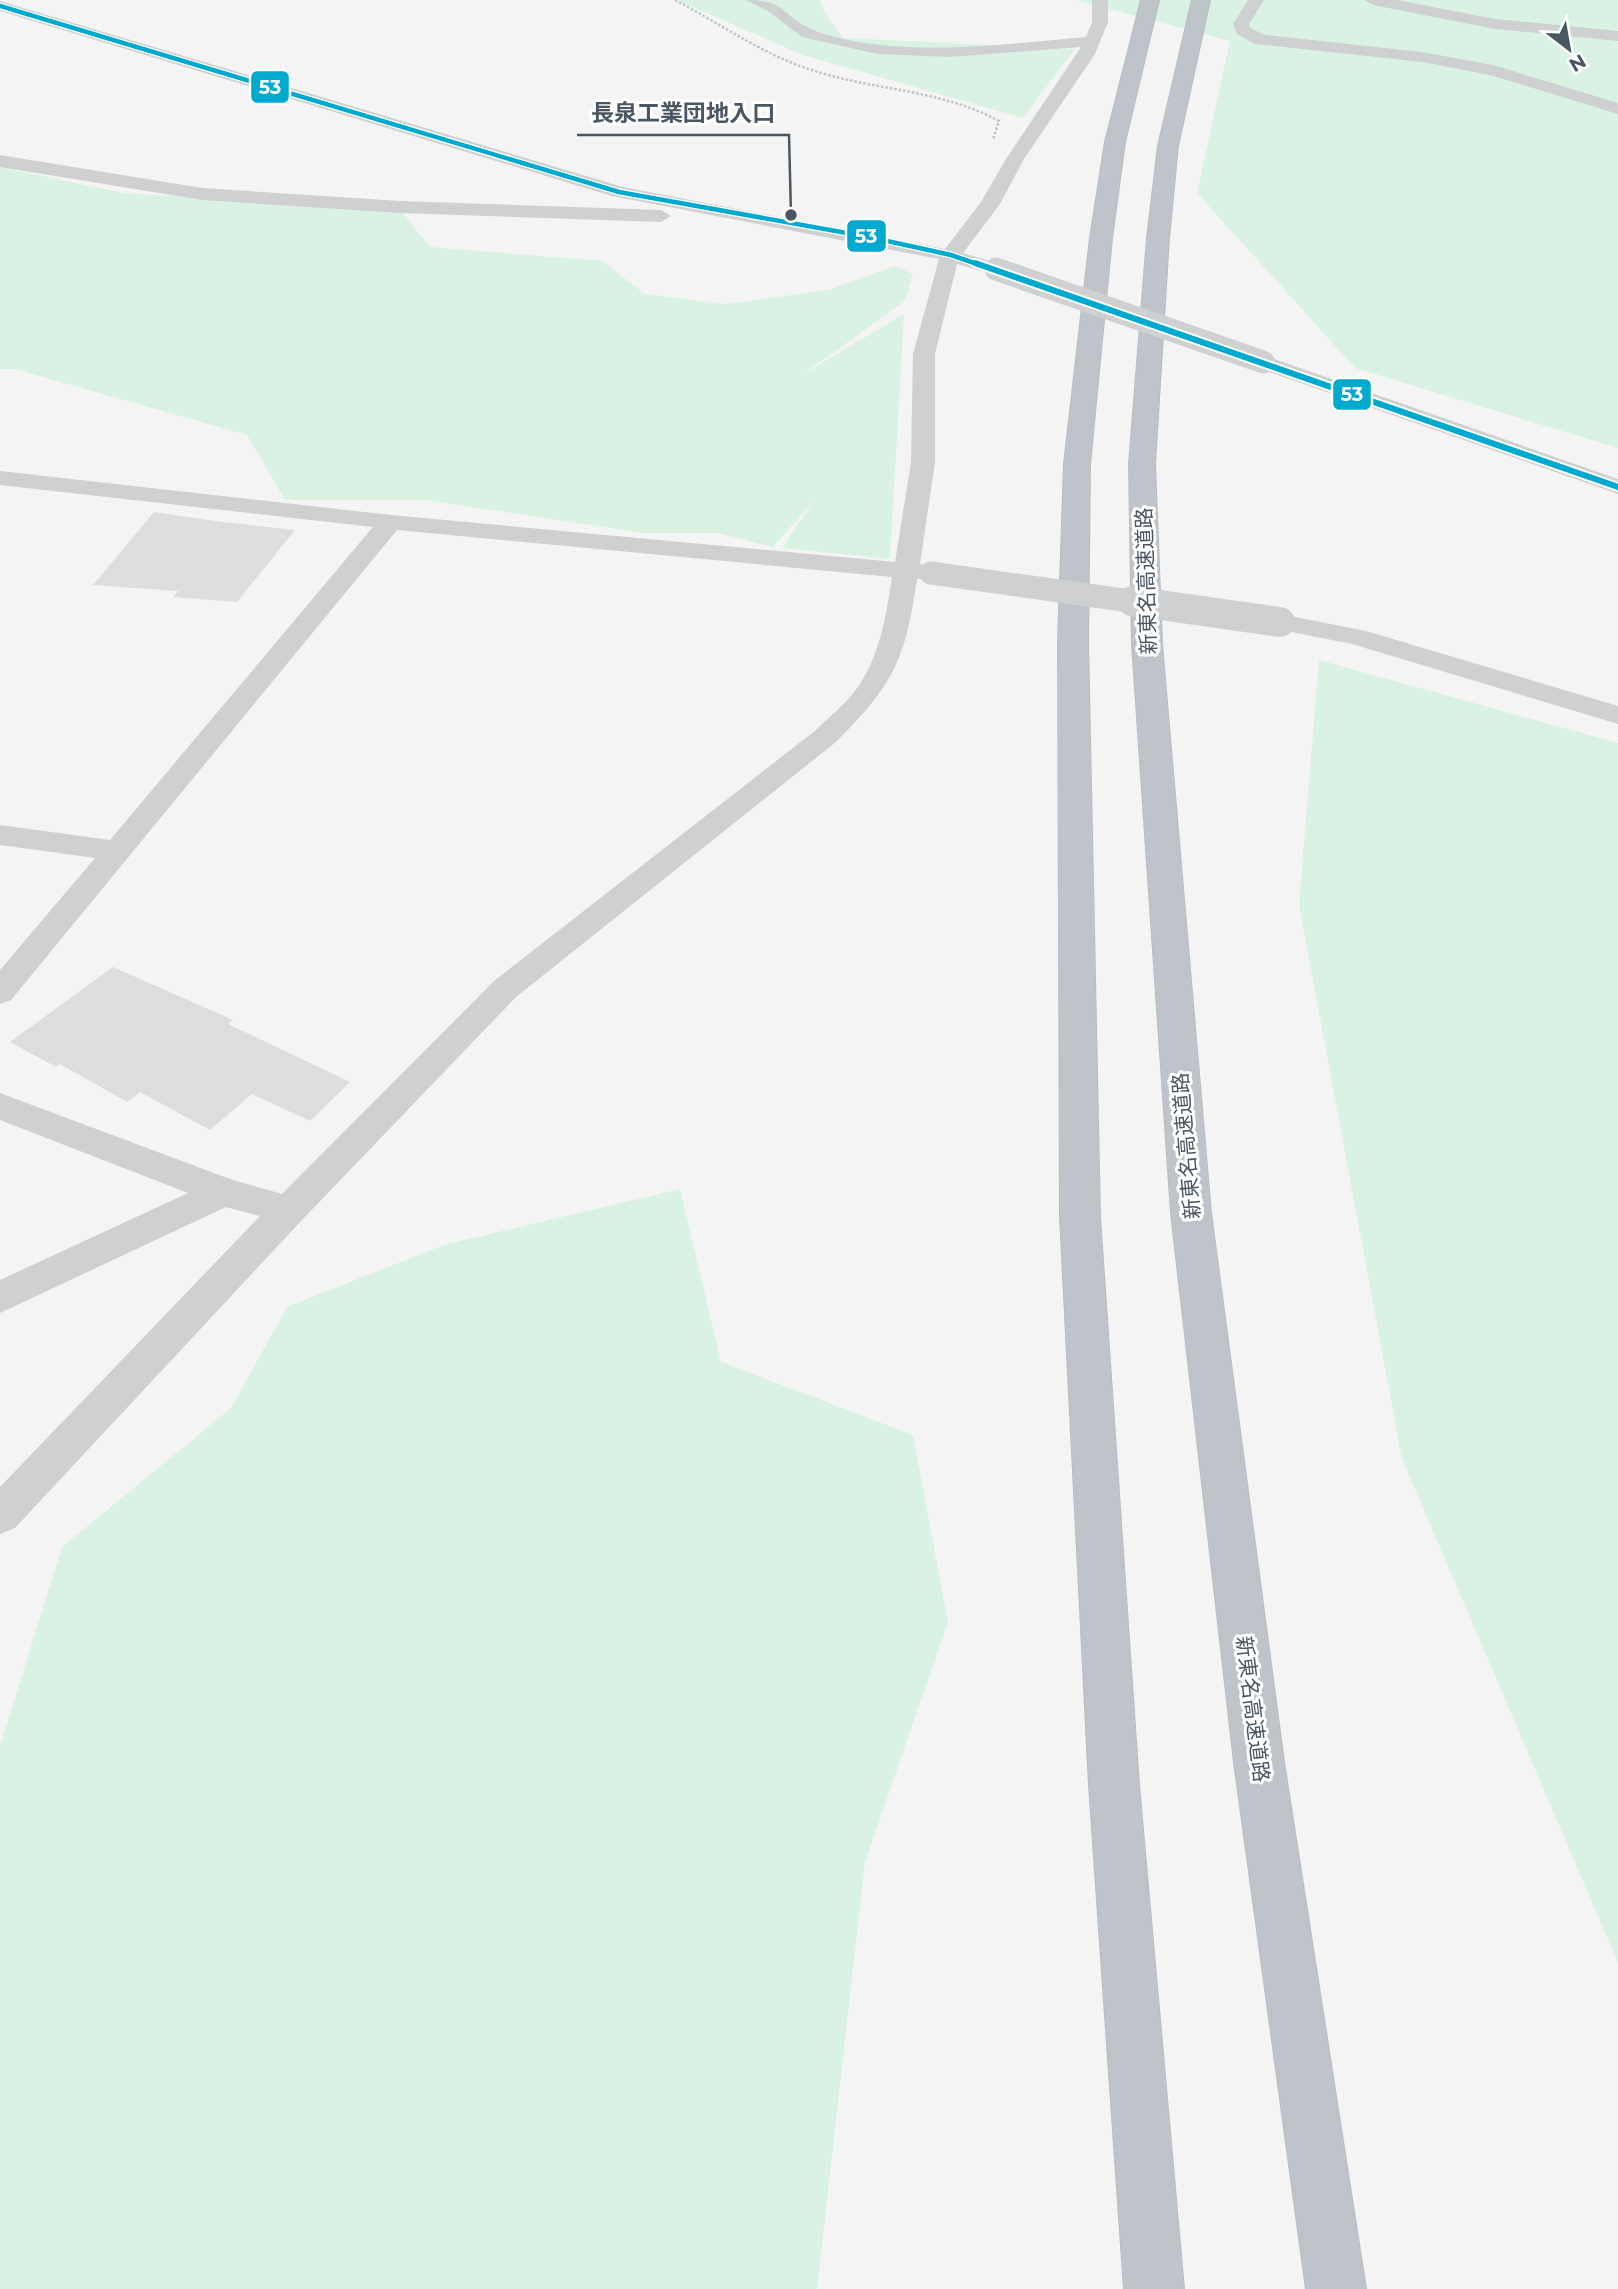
<svg xmlns="http://www.w3.org/2000/svg" width="1618" height="2289" font-family="Montserrat,'Noto Sans JP',sans-serif">
	<style>
		.green { fill: #d9f2e3 }
		.building { fill: #ddddde }
		.lines { fill: none; stroke-linecap: round; stroke-linejoin: round }
		.highway-casing { stroke: #b9bec3; stroke-width: 2 }
		.path { stroke: #bcc7c4; stroke-width: 2.5; stroke-dasharray: 2.5 2; stroke-linecap: butt }
		.minor { fill: #ced0d2; fill-rule: evenodd }
		.highway { fill: #bec4c9; fill-rule: evenodd }
		.minor-bridge-far1 { stroke: #ced0d2; stroke-width: 23 }
		.minor-bridge { stroke: #ced0d2; stroke-width: 30 }
		.bus-1-far1-casing { stroke: #fff; stroke-width: 7 }
		.bus-1-casing { stroke: #fff; stroke-width: 10 }
		.bus-1-far1 { stroke: #00a9ce; stroke-width: 4.5 }
		.bus-1 { stroke: #00a9ce; stroke-width: 6 }
		.labels { text-anchor: middle; dominant-baseline: central; stroke-width: 6; stroke-linejoin: round; paint-order: stroke }
		.street-label { font-size: 21px; fill: #4a5661; stroke: #fff }
		.leader { fill: none; stroke: #4a5661; stroke-width: 2.5 }
		.callout-dot { fill: #4a5661; stroke: #fff; stroke-width: 2.5 }
		.callout-label { font-size: 23px; text-anchor: middle; font-weight: bold; fill: #4a5661; stroke: #fff; stroke-width: 6; stroke-linejoin: round; paint-order: stroke }
		.line-badge { stroke: #fff; stroke-width: 2.5 }
		.badge-label { font-size: 19px; text-anchor: middle; font-weight: bold; fill: #fff }
	</style>
	<rect width="100%" height="100%" fill="#f4f4f4"/>
	<path class="green" d="M677 0H820L825 13 843 38 1075 49 1023 118 803 55Z
		M1076 0H1618V448L1355 368 1197 193 1230 41Z
		M0 167 123 193 400 210 430 247 602 261 645 294 725 304 829 290 894 266 913 274 905 301 802 375 904 314 890 559 782 548 814 500 773 547 718 533H643L425 500H285L247 435 15 369H0Z
		M1319 660 1618 743V1963L1402 1459 1299 905Z
		M680 1189 721 1362 913 1435 948 1622 865 1862 817 2289H0V1746L62 1547 231 1408 287 1307 444 1245Z"/>
	<path class="building" d="M154 512 215 521 295 530 237 602 173 597 178 591 93 585Z
		M113 967 233 1020 228 1024 350 1082 310 1121 252 1094 210 1130 140 1092 127 1102 60 1064 56 1067 10 1042Z"/>
	<g class="lines">
		<g class="highway-casing">
			<path id="highway" d="M1141 0H1159L1125 142 1112 238 1090 464 1088 642 1100 1217 1139 1785 1184 2289H1124L1089 1785 1060 1217 1058 642 1064 464 1090 238 1105 142Z
				M1192 0H1210L1178 146 1169 238 1155 464 1162 644 1211 1213 1284 1762 1366 2289H1306L1234 1762 1171 1213 1132 644 1129 464 1147 238 1158 146Z"/>
		</g>
		<path class="path" d="M675 0C723 25 766 57 818 72 880 91 942 90 999 121L993 139"/>
		<path class="minor" d="M746 0C785 0 778 11 807 27 818 33 832 36 843 39 922 56 1006 44 1086 37L1092 22V0H1108V22L1095 54 1024 159 1000 204 963 253 1003 265 1006 269 996 275 957 264 935 354V462L920 564 939 568 943 573 939 578 917 579C905 661 894 684 836 742L516 997 302 1220 15 1528 0 1534V1487L260 1216 226 1207 0 1313V1280L188 1193 0 1120V1093L230 1179 282 1194 494 981 816 730C829 717 844 705 855 691 880 658 886 616 892 577L397 530 11 1000 0 1004V970L95 858 0 845V825L110 840 373 527 0 485V471L391 515 895 562 911 462 913 354 939 259 612 196 0 11V1L623 187 945 249 981 202 1006 159 1081 47 950 57 878 54 802 37 768 11Z
			M1248 0H1264L1249 24 1250 28 1265 35 1422 52 1493 65 1618 103V114L1490 75 1422 62 1255 44 1237 34 1233 24Z
			M1365 0H1397L1495 19 1618 31V41L1495 29 1373 5Z
			M0 155 202 188 400 201 661 210 671 216 661 222 400 213 202 200 0 167Z
			M1263 355 1618 479V494L1255 367 1252 362 1255 357Z
			M1280 614 1366 631 1618 706V724L1352 644 1271 628 1267 622 1271 616Z"/>
		<use href="#highway" class="highway"/>
		<path class="minor-bridge-far1" d="M996 269 1263 362
			M931 573 1144 603"/>
		<path class="minor-bridge" d="M1132 601 1280 622"/>
		<g class="bus-1-far1-casing">
			<path id="bus-1-far1" d="M0 6 619 192 869 237 951 255 980 265"/>
		</g>
		<g class="bus-1-casing">
			<path id="bus-1" d="M975 263 1618 487"/>
		</g>
		<use href="#bus-1-far1" class="bus-1-far1"/>
		<use href="#bus-1" class="bus-1"/>
	</g>
	<g class="labels">
		<g class="street-label">
			<text transform="translate(1146 581) rotate(-92)">新東名高速道路</text>
			<text transform="translate(1186 1146) rotate(-95)">新東名高速道路</text>
			<text transform="translate(1253 1709) rotate(83)">新東名高速道路</text>
		</g>
	</g>
	<path class="leader" d="M791 215L789 135H577"/>
	<circle class="callout-dot" cx="791" cy="215" r="7"/>
	<g class="callout-label">
		<text x="683" y="121">長泉工業団地入口</text>
	</g>
	<g class="line-badge">
		<rect x="250" y="70" width="40" height="34" rx="7" fill="#00a9ce"/>
		<rect x="846" y="219" width="41" height="34" rx="7" fill="#00a9ce"/>
		<rect x="1332" y="378" width="40" height="33" rx="7" fill="#00a9ce"/>
	</g>
	<g class="badge-label">
		<text x="270" y="94">53</text>
		<text x="866" y="243">53</text>
		<text x="1352" y="401">53</text>
	</g>
	<g transform="translate(1569 49) rotate(149)" stroke="#ffffff" stroke-width="5" paint-order="stroke">
	<path d="M0-5L12 26L0 18L-12 26Z" fill="#4a5661"/>
	<text y="-10" font-size="19" font-weight="bold" text-anchor="middle" fill="#4a5661">N</text>
	</g>
</svg>
